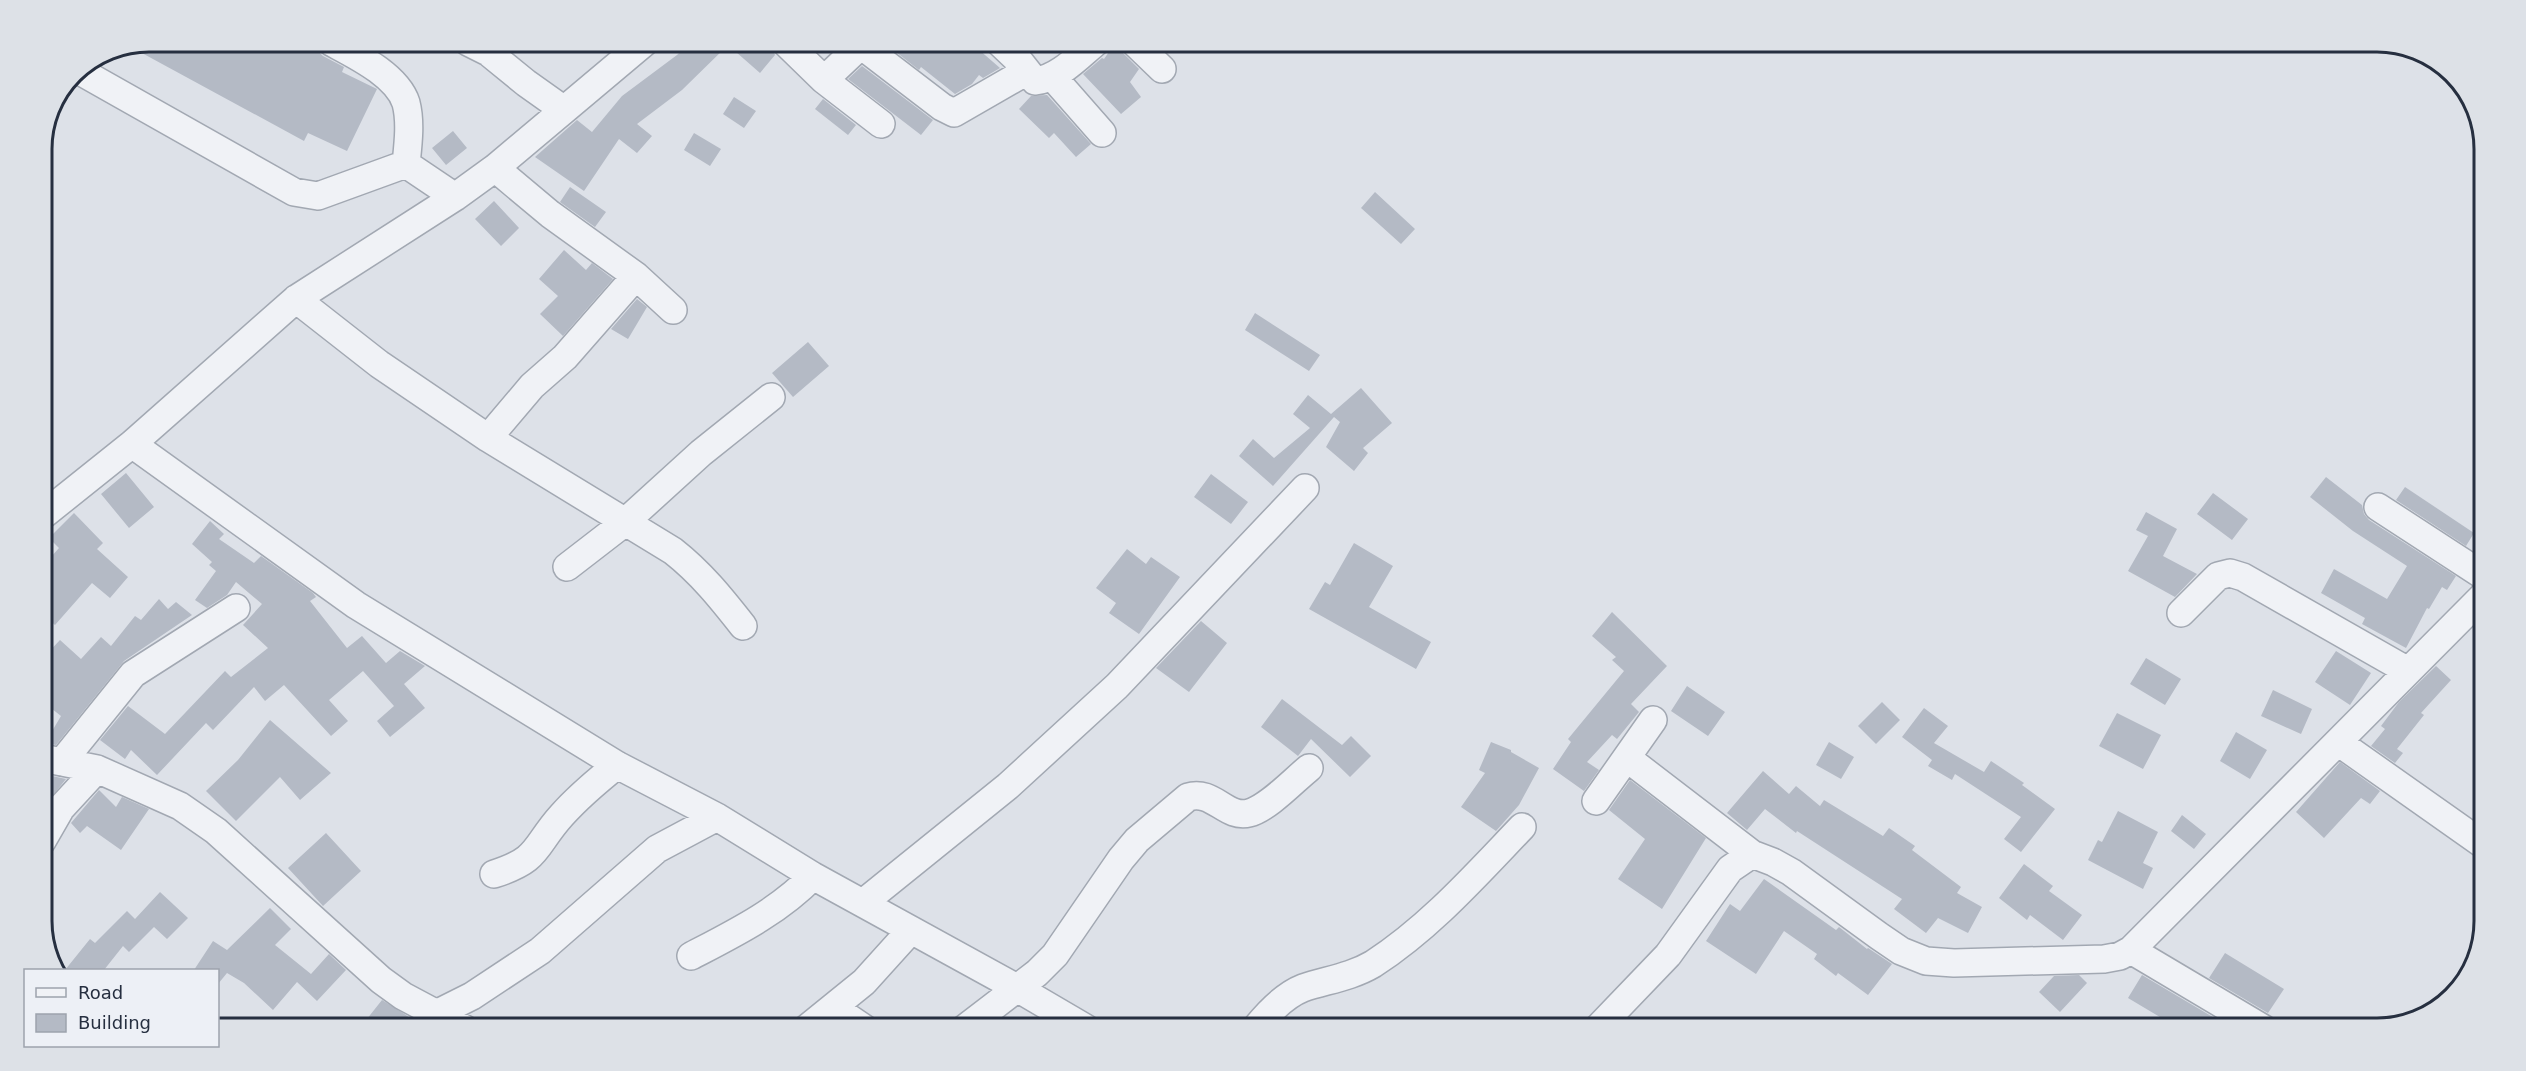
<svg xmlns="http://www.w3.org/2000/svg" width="2526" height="1071" font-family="'DejaVu Sans',sans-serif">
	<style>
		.building { fill: #b4bac5 }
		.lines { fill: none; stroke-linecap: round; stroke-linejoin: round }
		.minor-casing { stroke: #a2a8b2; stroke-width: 30 }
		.minor { stroke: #f0f2f6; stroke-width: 27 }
		.rim { fill: none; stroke: #262f40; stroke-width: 3 }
	</style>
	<rect width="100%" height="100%" fill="#dde1e8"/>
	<path class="building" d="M149 42H315L317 50 323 56 344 67 342 72 377 89 347 151 308 133 304 141 129 46Z
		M690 42H770L775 55 760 73 728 45 682 90 637 124 652 136 637 153 619 139 584 191 535 157 577 120 592 132 622 96 677 55Z
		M903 42H970L1000 68 983 78 979 75 972 84 955 94 921 67 919 70 896 52Z
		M1116 42H1119L1123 53 1139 69 1130 82 1141 97 1121 114 1083 74 1102 58 1104 59Z
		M862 66 933 120 921 135 848 79Z
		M1047 95 1091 144 1076 157 1054 133 1049 138 1019 109 1031 96Z
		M734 97 756 111 744 128 723 114Z
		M823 99 856 125 848 135 815 109Z
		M453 131 467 148 446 165 432 148Z
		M694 133 721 149 710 166 684 150Z
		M570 187 606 212 595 227 560 202Z
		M1375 192 1415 229 1401 244 1361 208Z
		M494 201 519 228 501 246 475 219Z
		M564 250 586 270 592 263 613 279 563 336 540 314 558 296 539 279Z
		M637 299 647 307 628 339 611 329Z
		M1255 313 1320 355 1309 371 1245 330Z
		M808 342 829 366 793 397 772 373Z
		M1361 388 1392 423 1363 448 1368 453 1354 471 1326 447 1340 422 1334 417 1273 486 1239 456 1253 439 1274 458 1310 428 1293 414 1308 395 1331 414Z
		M126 473 154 507 129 528 101 494Z
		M1211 474 1248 502 1231 524 1194 497Z
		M2326 477 2362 505 2364 514 2369 520 2456 576 2447 590 2442 587 2429 609 2427 608 2406 648 2362 624 2365 618 2321 593 2334 569 2387 599 2407 566 2353 531 2310 497Z
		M2405 487 2474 533 2466 546 2396 500Z
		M2213 493 2248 519 2232 540 2197 514Z
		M2146 512 2177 529 2163 556 2197 574 2175 597 2128 571 2148 536 2136 530Z
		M74 513 103 543 97 549 128 577 110 598 92 583 55 625 42 614V567L59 548 49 538Z
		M210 521 224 534 219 539 254 563 261 556 313 593 316 597 310 601 347 648 362 636 386 663 400 651 425 666 404 684 425 708 390 737 377 721 394 706 363 671 329 700 348 721 331 736 284 685 265 701 254 687 213 730 206 723 157 775 131 750 125 759 100 740 128 706 165 734 225 671 231 677 268 648 243 625 262 604 236 582 227 595 207 608 195 600 216 571 209 565 212 562 192 544Z
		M1354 543 1393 566 1369 607 1431 642 1416 669 1309 609 1325 582 1330 585Z
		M1127 549 1146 564 1151 557 1180 577 1139 634 1109 613 1116 603 1096 588Z
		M159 599 168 609 176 602 192 615 124 661 56 745 45 743 61 716 42 701V659L60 640 81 659 101 637 111 646 135 616 141 620Z
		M1612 612 1667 666 1631 704 1639 712 1617 739 1612 735 1587 762 1599 770 1584 791 1553 769 1571 742 1568 739 1624 671 1612 660 1616 657 1592 636Z
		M1201 621 1227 643 1189 692 1156 668Z
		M2336 651 2371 673 2350 705 2315 682Z
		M2146 658 2181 679 2165 705 2130 684Z
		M2436 666 2451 680 2421 713 2424 715 2397 749 2403 753 2395 763 2371 746 2385 729 2381 726 2399 702Z
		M1687 686 1725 712 1708 736 1671 711Z
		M2273 690 2312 709 2301 734 2261 716Z
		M1282 699 1342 745 1351 736 1371 756 1350 777 1311 739 1298 756 1261 727Z
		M1882 702 1900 720 1876 744 1858 726Z
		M1924 708 1948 726 1934 743 1984 772 1991 761 2024 783 2022 785 2055 809 2021 852 2004 839 2021 817 1955 774 1952 780 1928 766 1932 760 1902 737Z
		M2117 713 2161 735 2143 769 2099 746Z
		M270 720 331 773 300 800 280 777 236 821 206 791 238 760Z
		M2236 732 2267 750 2250 779 2220 761Z
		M1491 742 1511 750V752L1539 768 1519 805 1496 831 1461 807 1485 773 1479 770Z
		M1829 742 1854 757 1841 779 1816 765Z
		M2340 762 2380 791 2370 804 2361 798 2324 838 2296 812Z
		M1763 771 1789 794 1796 786 1820 806 1824 800 1883 836 1889 828 1915 846 1912 850 1961 887 1957 893 1982 907 1968 933 1938 918 1926 933 1894 909 1902 899 1797 831 1796 833 1765 809 1747 830 1727 813Z
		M52 776 66 779 42 809V789Z
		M1630 780 1706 838 1662 909 1618 879 1645 839 1609 810Z
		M99 790 116 807 122 797 149 809 121 850 87 826 80 833 71 823Z
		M2118 811 2158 832 2143 863 2153 868 2143 889 2088 860 2098 840 2102 842Z
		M2182 815 2206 834 2194 849 2171 831Z
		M326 833 361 871 323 906 288 868Z
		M2024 864 2053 886 2049 891 2082 915 2063 940 2030 915 2027 920 1999 898Z
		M1764 879 1836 930 1839 927 1867 949 1868 948 1892 964 1868 995 1838 973 1836 976 1814 959 1817 954 1784 931 1756 974 1706 941 1730 904 1740 911Z
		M160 892 188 918 167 939 154 927 129 952 123 946 104 970H65L90 939 95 943 127 911 135 919Z
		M270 908 291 929 275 945 311 974 329 954 346 970 317 1001 297 982 273 1010 244 983 227 973 218 984V970H194L213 941 227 950Z
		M2225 953 2284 989 2268 1013 2209 978Z
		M2079 975 2087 983 2060 1012 2039 992 2054 976Z
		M2142 975 2233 1029H2180L2128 998Z
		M382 1000 406 1015 424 1029H359Z"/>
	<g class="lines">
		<g class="minor-casing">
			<path id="minor" d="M331 42C355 55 397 75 406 103 411 122 408 145 406 164
				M468 42 488 52 526 83 564 110
				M785 42 824 80 861 45 874 42
				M999 42 1020 62 1035 81C1058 79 1079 56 1096 42
				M1134 42 1162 69
				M861 45 942 107 954 113 1027 71
				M78 70 294 192 318 196 406 164 455 197
				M1052 76 1102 133
				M824 80 881 124
				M495 168 550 214 636 276 673 310
				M296 299 379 364 488 438 673 551C701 573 721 598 743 626
				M488 438 532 386 565 357 636 276
				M132 444 356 605 617 765 717 817 813 876 1017 988 1087 1029
				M2378 507 2484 576
				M42 516 132 444 296 299 455 197 495 168 645 42
				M567 567 624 523 701 453 771 397
				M2181 613 2218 576 2230 573 2243 577 2408 671
				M2338 742 2484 845
				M42 758 97 769 180 806 216 831 381 980 403 996 465 1029
				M1627 758 1752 854 1773 862 1791 872 1879 936 1901 951 1926 961 1954 963 2104 959 2120 956 2131 950 2484 595
				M62 762 133 674 236 608
				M1596 801 1653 720
				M42 841 61 808 97 769
				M494 874C541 859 533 847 562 815 579 796 597 781 617 765
				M863 903 1008 786 1117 686 1305 488
				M2131 950 2264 1029
				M691 956C735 933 778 912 813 876
				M834 1008 865 1029
				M436 1014 472 996 540 951 657 849 717 817
				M806 1029 864 982 911 930
				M964 1029 1037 973 1055 955 1121 859 1137 840 1188 797C1213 789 1226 819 1249 813 1268 808 1293 781 1309 768
				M1255 1029C1267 1014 1285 995 1303 988 1327 980 1351 977 1373 964 1430 927 1475 876 1522 827
				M1597 1029 1668 955 1730 869 1752 854"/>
		</g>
		<use href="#minor" class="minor"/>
	</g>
	<path d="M0 0H2526V1071H0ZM149 52H2377A97 97 0 0 1 2474 149V921A97 97 0 0 1 2377 1018H149A97 97 0 0 1 52 921V149A97 97 0 0 1 149 52Z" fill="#dde1e7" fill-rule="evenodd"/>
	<path class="rim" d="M149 52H2377A97 97 0 0 1 2474 149V921A97 97 0 0 1 2377 1018H149A97 97 0 0 1 52 921V149A97 97 0 0 1 149 52Z"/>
	<rect x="24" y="969" width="195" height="78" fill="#edf0f6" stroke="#9da3ad" stroke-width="1.5"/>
	<rect x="36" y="988" width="30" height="9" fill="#f0f2f6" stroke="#9da3ad" stroke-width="1.5"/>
	<text x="78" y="999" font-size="18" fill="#262f40">Road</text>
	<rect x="36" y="1014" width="30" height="18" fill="#b4bac5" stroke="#9da3ad" stroke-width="1.5"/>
	<text x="78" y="1029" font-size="18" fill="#262f40">Building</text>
</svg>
